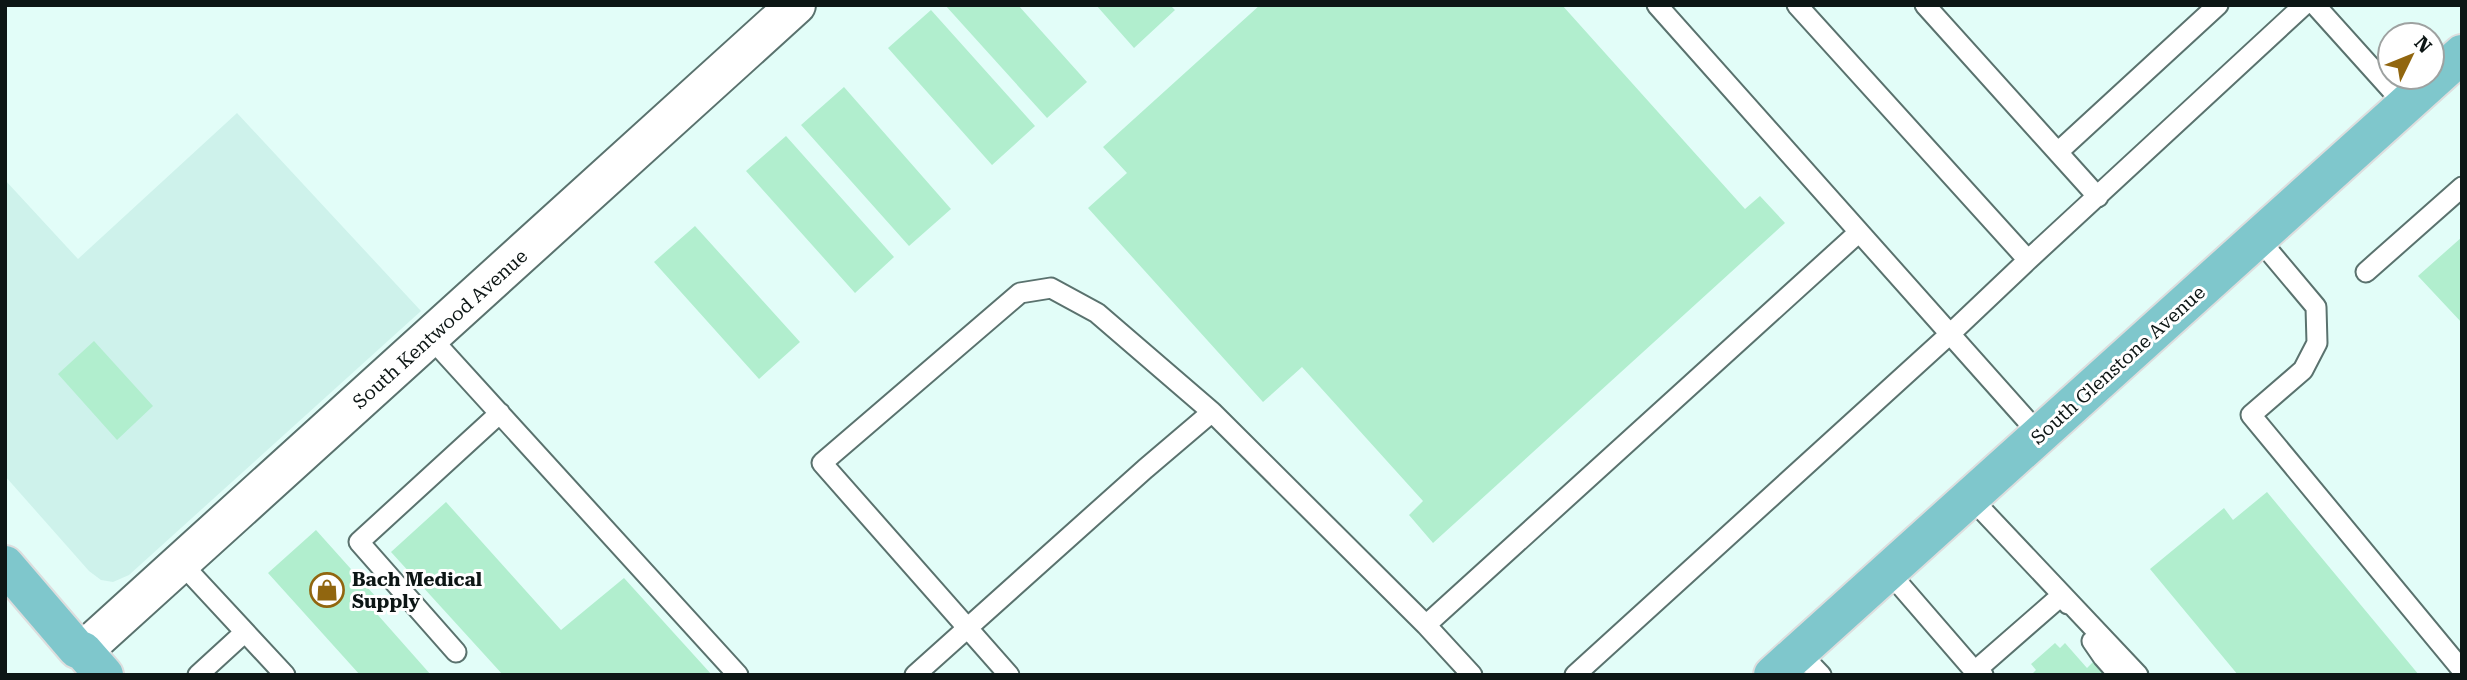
<svg xmlns="http://www.w3.org/2000/svg" width="2467" height="680" font-family="'Roboto Serif',serif">
	<style>
		.built { fill: #cef2eb }
		.building { fill: #b1eece }
		.lines { fill: none; stroke-linecap: round; stroke-linejoin: round }
		.service-casing { stroke: #5a726e; stroke-width: 23 }
		.minor-casing { stroke: #5a726e; stroke-width: 42 }
		.primary-casing { stroke: #dddede; stroke-width: 42 }
		.service { stroke: #fff; stroke-width: 19 }
		.minor { stroke: #fff; stroke-width: 38 }
		.primary { stroke: #7fc7cc; stroke-width: 38 }
		.labels { text-anchor: middle; dominant-baseline: central; stroke-width: 6; stroke-linejoin: round; paint-order: stroke }
		.street-label { font-size: 19px; fill: #0d1615; stroke: #fff }
		.poi-label { font-size: 19px; font-weight: bold; fill: #0d1615; stroke: #fff; text-anchor: start }
	</style>
	<rect width="100%" height="100%" fill="#e2fdf8"/>
	<path class="built" d="M237 113 421 311 129 575 113 582 101 580 89 571 5 476V180L78 259Z"/>
	<path class="building" d="M945 5H1018L1087 82 1047 118Z
		M1096 5H1170L1175 10 1134 48Z
		M1260 5H1562L1745 209 1760 196 1785 223 1433 543 1409 515 1423 501 1302 367 1263 402 1088 208 1127 173 1103 147Z
		M931 10 1035 126 992 165 888 48Z
		M844 87 951 209 909 246 801 125Z
		M786 136 894 257 855 293 746 171Z
		M695 226 800 342 759 379 654 262Z
		M2462 237V323L2418 276Z
		M94 341 153 406 117 440 58 374Z
		M2267 492 2419 675H2238L2150 569 2224 508 2233 520Z
		M446 502 561 630 624 578 712 675H503L391 552Z
		M316 530 385 607 377 614 431 675H360L268 573Z
		M2055 643 2060 648 2065 643 2087 668 2093 662 2105 675H2034L2033 673 2036 670 2031 664Z"/>
	<g class="lines">
		<g class="service-casing">
			<path id="service" d="M1657 5 2040 435
				M1797 5 2028 260 2304 5
				M1925 5 2098 197
				M2315 5 2405 105
				M2058 152 2218 5
				M2258 238 2316 307 2317 343 2303 370 2251 415 2462 670
				M2366 272 2462 187
				M430 337 738 675
				M1970 497 2138 675
				M181 563 285 675
				M1888 571 1978 675
				M1426 625 1858 233
				M2092 641 2103 657 2119 675
				M456 652 359 542 500 413
				M1799 652 1821 675
				M198 675 245 632
				M915 675 1145 469 1212 412 1426 625 1472 675
				M1009 675 822 463 1020 293 1051 288 1097 313 1212 412
				M1575 675 1950 334 2028 260
				M1983 675 1975 671 2062 595 2068 604"/>
		</g>
		<g class="minor-casing">
			<path id="minor" d="M83 651 796 5"/>
		</g>
		<g class="primary-casing">
			<path id="primary" d="M5 565 77 649 83 651 104 675
				M1773 675 2462 54"/>
		</g>
		<use href="#service" class="service"/>
		<use href="#minor" class="minor"/>
		<use href="#primary" class="primary"/>
	</g>
	<defs>
		<g id="shop-ring" transform="scale(1.75)"><circle r="9.5" fill="#fff" stroke="#91660f" stroke-width="1.5"/><path d="M-5-2.5h2.3a2.7 3.5 0 0 1 5.4 0H5L5.5 6h-11ZM-1.5-2.5h3a1.5 2.3 0 0 0-3 0Z" fill="#91660f"/></g>
	</defs>
	<g fill-rule="evenodd">
		<use href="#shop-ring" x="327" y="590"/>
	</g>
	<g class="labels">
		<g class="street-label">
			<text transform="translate(440 329) rotate(-42)">South Kentwood Avenue</text>
			<text transform="translate(2118 365) rotate(-42)">South Glenstone Avenue</text>
		</g>
		<g class="poi-label">
			<text x="352" y="579">Bach Medical<tspan x="352" dy="22">Supply</tspan></text>
		</g>
	</g>
	<rect width="2467" height="680" fill="none" stroke="#0d1615" stroke-width="14"/>
	<g transform="translate(2411 56) rotate(47)"><circle r="33" fill="#ffffff" stroke="#9ea2a1" stroke-width="2"/>
	<path d="M0-5L12 26L0 18L-12 26Z" fill="#91660f"/>
	<text y="-10" font-size="19" font-weight="bold" text-anchor="middle" fill="#0d1615">N</text>
	</g>
</svg>
